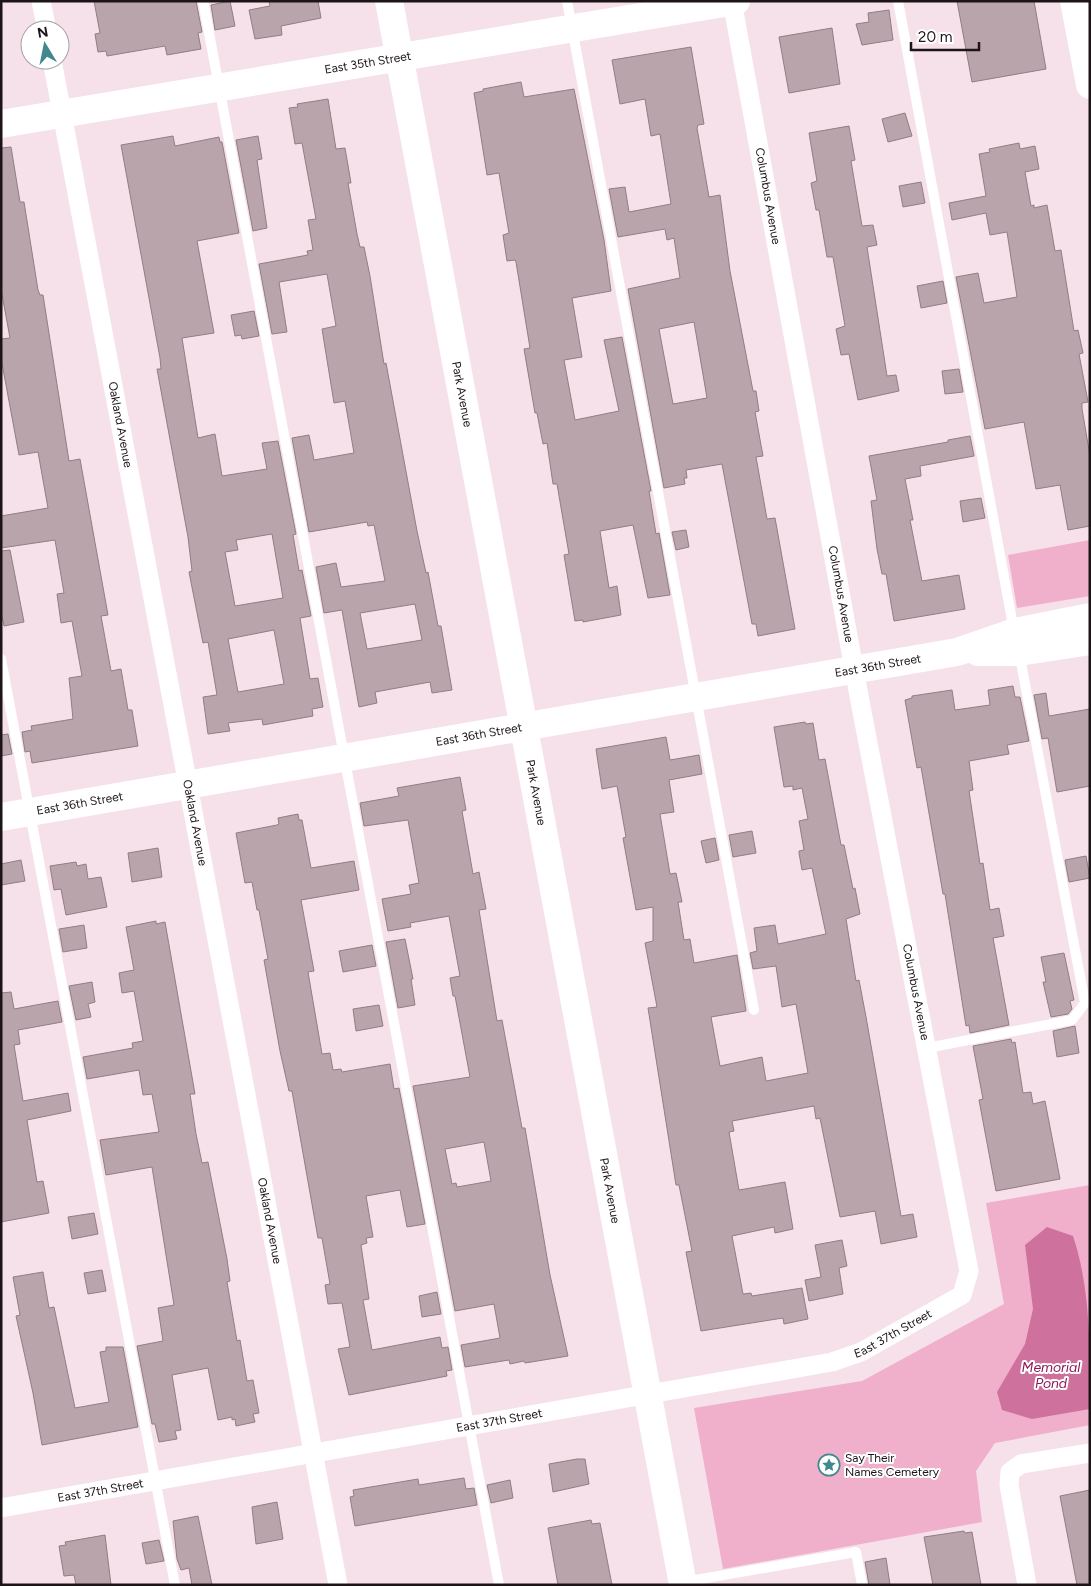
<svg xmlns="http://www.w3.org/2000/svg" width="1091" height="1586" font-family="Figtree,sans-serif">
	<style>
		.green { fill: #f0afcb }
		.water { fill: #cf719d }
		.building { fill: #b9a4ac; stroke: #917d85; fill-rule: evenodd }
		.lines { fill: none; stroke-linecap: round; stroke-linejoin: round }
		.lane { stroke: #fff; stroke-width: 10 }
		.street { stroke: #fff; stroke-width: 19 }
		.secondary { stroke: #fff; stroke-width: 28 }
		.labels { text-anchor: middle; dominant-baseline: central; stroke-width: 4; stroke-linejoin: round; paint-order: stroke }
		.street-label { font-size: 12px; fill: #1c1417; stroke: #fff }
		.poi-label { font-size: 12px; fill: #1c1417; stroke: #fff; text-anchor: start }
		.water-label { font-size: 14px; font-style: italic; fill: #8a1759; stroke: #fff }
	</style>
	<rect width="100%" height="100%" fill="#f6e0e9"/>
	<path class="green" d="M1090 540V596L1017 608 1008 555Z
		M1090 1185V1425L995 1443 976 1471 982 1522 723 1569 694 1408 862 1381 1004 1304 986 1203Z"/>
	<path class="water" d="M1047 1227 1073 1236C1091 1290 1090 1351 1090 1409L1032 1419 1002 1410 997 1392 1025 1344 1033 1309 1025 1245Z"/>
	<path class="building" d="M94 1H196L202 32 198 33 201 49 167 55 165 46 107 56 106 51 98 52 95 34 100 33Z
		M230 1 235 26 215 30 211 5Z
		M269 1H318L321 18 281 26 282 35 255 39 249 10 270 6Z
		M957 1H1034L1046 69 972 82Z
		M889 10 893 40 862 45 856 24 869 22 868 13Z
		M832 28 840 84 789 93 779 37Z
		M691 47 704 124 698 125 697 128 709 197 720 195 730 271 753 391H756L759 411 755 412 763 456 756 457 767 519 775 518 795 629 758 636 756 624H752L722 464 686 470 687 478H684L685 484 664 488 628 289 680 278 674 238 667 240 665 229 618 237 609 189 625 187 629 212 671 204 660 134 651 136 645 99 620 104 612 60ZM694 322 707 398 673 404 659 329Z
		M521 82 524 97 574 89 604 240 611 291 572 298 582 357 564 360 575 420 619 411 604 340 622 337 651 491H649L656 534 659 533 670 595 648 598 633 525 600 531 609 588 617 586 621 615 583 622V620L575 621 564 555 569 554 557 484H553L547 443 543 444 537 413H535L524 349 530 348 516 262 515 260 507 261 503 235 509 233 499 173 487 175 474 93 483 91V89Z
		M328 99 336 149 345 148 351 183H348L357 234 360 247H364L370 276 384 364 386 363 417 531 426 573 428 572 438 626H441L452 690 432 693 430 682 375 692 377 703 359 707 342 610 324 613 316 567 336 563 341 587 385 581 374 525 368 526 367 522 309 532 292 438 309 435 314 460 354 453 345 401 334 403 322 329 336 326 327 274 279 282 287 332 272 334 259 264 308 255 307 251 313 250 308 220 316 219 302 143 295 144 289 108 298 107 297 104ZM415 604 422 640 367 649 360 613Z
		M905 113 912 136 888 142 882 119Z
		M849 126 855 160 851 161 862 226 873 225 877 245 867 247 887 376 896 375 899 391 858 400 849 354 841 355 836 329 845 326 833 257H827L819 210H816L811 183 817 181 809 133Z
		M173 136 175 146 219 137 220 142H222L239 233 197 241 214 333 182 338 198 438 215 434 222 476 267 469 262 443 278 441 296 534 293 535 299 571 302 570 311 616 300 618 310 679 318 678 323 707 312 709 313 716 263 725 262 719 228 723 230 731 208 734 203 697 217 695 208 642 203 643 189 572 192 571 188 537 157 369H161L160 358 121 145ZM272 534 283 598 235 606 225 552 238 550 236 540ZM274 630 284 684 238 692 228 639Z
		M258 136 262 159 257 160 267 228 253 231 236 140Z
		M1019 143 1020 149 1035 146 1039 169 1025 172 1031 206 1034 205V208L1047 205 1055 251 1061 250 1074 331 1078 330 1083 353 1079 354 1088 402 1082 403V409L1090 456V526L1068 530 1060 485 1036 489 1024 422 985 429 956 277 978 273 984 303 1017 297 1007 232 990 235 986 213 952 220 949 203 986 196 979 154 990 152 989 149Z
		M11 147 20 202H24L38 290 40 295H43L69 461 80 459 108 615 101 616 111 671 121 669 128 710H132L138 746 32 763 30 751 25 752 22 732 32 730 31 726 73 719 69 678 82 676 72 621 61 623 57 594 64 593 55 540 1 548V516L48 508 38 452 19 455 1 358V339L10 338 1 289V148Z
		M921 182 925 203 903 207 899 186Z
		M943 281 947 303 921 308 917 286Z
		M254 311 259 336 242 339 241 335 235 336 231 315Z
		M959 369 963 392 945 394 942 371Z
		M970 436 974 456 920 466 921 476 905 479 913 520H910L922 581 959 575 965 609 894 621 886 574H882L877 549 871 501 877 500 869 456 948 442V440Z
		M981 498 985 518 963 522 960 501Z
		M686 530 689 547 676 550 672 532Z
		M10 550 24 622 4 626 1 611V551Z
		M1013 686 1015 697H1020L1029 741 1007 745 1009 754 969 761 973 790 969 791 980 864 983 863 990 910 999 908 1004 936 993 938 1009 1025 970 1033 969 1025 966 1026 945 894H943L921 767 917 768 905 700 912 698V696L952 690 955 710 990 705 988 690Z
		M1046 693 1049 716 1090 709V786L1057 792 1048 738 1042 739 1034 695Z
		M805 722 806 724 813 723 819 760 825 759 841 845H844L853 889 855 888 860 914 846 919 856 981 859 980 866 1017 901 1216 913 1214 917 1237 881 1244 875 1211 840 1217 820 1118 816 1119 814 1106 732 1121 734 1131 729 1132 739 1190 785 1182 793 1229 775 1233 774 1227 732 1236 743 1294 751 1293 752 1296 802 1288 808 1319 784 1324 783 1318 701 1331 686 1252 692 1251 679 1185H676L648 1008 657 1007 645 943 653 941V907L636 910 623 838 626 837 617 786 602 789 596 749 666 737 670 760 699 755 702 774 669 780 674 812 660 814 670 874 676 873 682 902H678L684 940 690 939 694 963 737 955 746 1011 711 1017 720 1066 762 1057 766 1081 808 1073 796 1004 782 1007 776 966 753 969 750 953 757 951 754 928 775 925 778 944 826 934 812 868 802 870 799 853V851L804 850 799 821 808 819 802 788 793 790V786L784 787 774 727Z
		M8 734 12 754 1 756V735Z
		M460 777 466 810 462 811 473 874 479 872 486 909 479 910 497 1021 502 1020 522 1128H525L550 1275 568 1356 525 1363 524 1361 510 1364 509 1360 465 1367 461 1345 500 1338 494 1304 455 1311 413 1086 470 1077 455 996H453L450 978 460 976 449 916 410 923 411 927 388 931 382 899 411 894 409 885 419 883 408 820 364 826 360 803 399 796 397 788ZM484 1142 491 1181 457 1187 456 1183 452 1184 445 1149Z
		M298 814 299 820H302L311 868 354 861 359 890 301 900 314 971 308 972 322 1054 330 1053 333 1070 341 1069 342 1072 390 1064 394 1089 399 1088 425 1224 407 1227 400 1190 366 1196 373 1237 366 1238 367 1243 361 1245 369 1299 363 1300 372 1350 440 1337 442 1348 448 1347 452 1370 446 1371 447 1376 349 1395 338 1349 350 1347 342 1303 328 1304 325 1285 330 1284 322 1238H318L292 1091H289L280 1051 264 960 268 959 259 910H257L252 882 245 883 236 833 277 825 279 824 278 818Z
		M752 831 756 853 733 857 729 835Z
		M715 838 719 860 706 863 701 841Z
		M158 848 162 877 132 882 128 853Z
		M1086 856 1090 878 1069 882 1065 860Z
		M21 860 25 881 1 885V864Z
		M76 862 77 866 86 864 88 879 101 877 107 907 66 915 61 889 54 890 50 866Z
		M156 921V924L165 922 195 1094H190L196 1134 202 1163 208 1162 227 1259 230 1281 227 1282 237 1341 240 1340 247 1381 253 1380 259 1413 253 1414 255 1422 236 1426 235 1419 232 1420V1417L218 1420 208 1368 172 1375 181 1430 175 1431 177 1439 159 1442 155 1424H152L137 1346 163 1341 158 1308 174 1305 152 1167 106 1175 100 1140 159 1132 152 1094 143 1095 139 1070 87 1079 83 1057 133 1048 132 1043 143 1041 134 991 122 993 119 973 134 970 126 927Z
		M84 925 87 948 63 952 59 929Z
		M405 939 413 979H411L415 1005 398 1008 386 942Z
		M372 945 376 966 343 972 339 951Z
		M1064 953 1074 1000 1070 1001 1072 1009 1068 1014 1051 1017 1043 982H1046L1041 957Z
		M92 982 95 1002 88 1004 91 1017 76 1020 69 986Z
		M11 992 14 1009 58 1001 62 1022 18 1030 20 1044 14 1045 23 1101 68 1093 71 1111 27 1120 37 1182 43 1181 49 1213 1 1222V993Z
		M379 1005 383 1026 356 1031 353 1009Z
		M1075 1026 1079 1053 1057 1057 1053 1031Z
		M1011 1039 1012 1043 1015 1042 1023 1093 1031 1092 1033 1104 1045 1101 1060 1179 996 1191 979 1100 983 1099 973 1046Z
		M94 1213 98 1234 72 1239 68 1217Z
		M842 1240 847 1266 839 1268 843 1294 809 1301 805 1280 821 1277 815 1245Z
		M102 1270 106 1291 88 1294 84 1273Z
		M43 1272 49 1308 54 1307 75 1408 109 1402 100 1352 106 1351V1347H123L138 1427 42 1445 33 1393 16 1316 20 1315 13 1277Z
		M437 1292 441 1314 422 1317 419 1296Z
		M577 1459H585L589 1484 553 1492 549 1464Z
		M464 1478 466 1489 474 1488 477 1505 355 1526 350 1497 354 1496 353 1490 418 1479 419 1485Z
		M510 1480 513 1498 491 1503 487 1485Z
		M1090 1490V1585H1077L1060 1496Z
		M277 1502 283 1539 256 1544 252 1507Z
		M198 1516 212 1585H192L189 1568 181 1570 177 1559 173 1521Z
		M591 1520 592 1524 600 1523 612 1585H558L548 1528Z
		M964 1531 965 1533 972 1532 981 1585H933L924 1537Z
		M105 1535 111 1585H76L74 1575 64 1576 59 1546 66 1545 65 1542Z
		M159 1540 164 1561 146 1564 142 1543Z
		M886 1558 890 1585H869L865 1562Z"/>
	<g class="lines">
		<path class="lane" d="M203 1 499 1585
			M567 1 754 1010
			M898 1 1014 631
			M1 659 175 1585
			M927 1048 1072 1020 1085 1003 1019 652
			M684 1582 856 1552 862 1585"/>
		<g class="street">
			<path d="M41 1 47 30"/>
			<path id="s1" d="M52 60 338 1585"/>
			<path id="s2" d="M1 1508 832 1362 861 1352 962 1295 969 1271 859 696 732 1"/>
			<path d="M1027 1585 1009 1485 1010 1472 1021 1464 1090 1453"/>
		</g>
		<g class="secondary">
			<path id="s3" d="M389 1 683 1585"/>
			<path d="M1074 1 1090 85"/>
			<path id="s4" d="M1 124C246 81 492 44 736 1"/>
			<path d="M978 652H1019L1090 641"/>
			<path id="s5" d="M1 817 957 652 1015 632 1090 617"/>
		</g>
	</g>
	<defs>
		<g id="sight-ring" transform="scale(1.125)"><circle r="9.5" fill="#fff" stroke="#41898e" stroke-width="1.5"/><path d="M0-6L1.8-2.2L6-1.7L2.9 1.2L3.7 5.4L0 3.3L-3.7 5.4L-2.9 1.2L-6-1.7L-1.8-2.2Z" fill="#41898e"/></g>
	</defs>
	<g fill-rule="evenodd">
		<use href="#sight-ring" x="829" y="1465"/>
	</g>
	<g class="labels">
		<g class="street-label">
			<text stroke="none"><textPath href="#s4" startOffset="372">East 35th Street</textPath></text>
			<text transform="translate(768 196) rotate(80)">Columbus Avenue</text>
			<text stroke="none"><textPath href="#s3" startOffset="400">Park Avenue</textPath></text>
			<text stroke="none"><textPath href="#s1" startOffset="371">Oakland Avenue</textPath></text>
			<text transform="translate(841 594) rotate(80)">Columbus Avenue</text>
			<text stroke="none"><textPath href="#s5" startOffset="890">East 36th Street</textPath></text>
			<text stroke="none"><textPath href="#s5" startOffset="485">East 36th Street</textPath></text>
			<text stroke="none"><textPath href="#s3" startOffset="805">Park Avenue</textPath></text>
			<text stroke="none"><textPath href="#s5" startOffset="80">East 36th Street</textPath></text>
			<text stroke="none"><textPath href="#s1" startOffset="776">Oakland Avenue</textPath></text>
			<text transform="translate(916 992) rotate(79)">Columbus Avenue</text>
			<text stroke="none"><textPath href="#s3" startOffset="1210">Park Avenue</textPath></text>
			<text stroke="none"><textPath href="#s1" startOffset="1181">Oakland Avenue</textPath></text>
			<text stroke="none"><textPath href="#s2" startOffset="911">East 37th Street</textPath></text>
			<text stroke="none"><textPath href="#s2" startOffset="506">East 37th Street</textPath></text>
			<text stroke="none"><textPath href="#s2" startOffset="101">East 37th Street</textPath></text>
		</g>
		<g class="poi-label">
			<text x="845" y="1458">Say Their<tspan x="845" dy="14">Names Cemetery</tspan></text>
		</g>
		<g class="water-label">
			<text x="1051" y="1367">Memorial<tspan x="1051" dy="16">Pond</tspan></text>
		</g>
	</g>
	<rect width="1091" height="1586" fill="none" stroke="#1c1417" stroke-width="5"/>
	<g transform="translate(45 45) rotate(350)"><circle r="24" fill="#ffffff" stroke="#a4a1a2"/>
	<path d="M0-4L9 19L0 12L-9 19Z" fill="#41898e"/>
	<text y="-8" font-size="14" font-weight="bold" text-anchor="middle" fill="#1c1417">N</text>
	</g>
	<path d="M911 42v8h68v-8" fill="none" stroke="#1c1417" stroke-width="2.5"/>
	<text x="918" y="42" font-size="15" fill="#1c1417" stroke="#ffffff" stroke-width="4" paint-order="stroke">20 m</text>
</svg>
